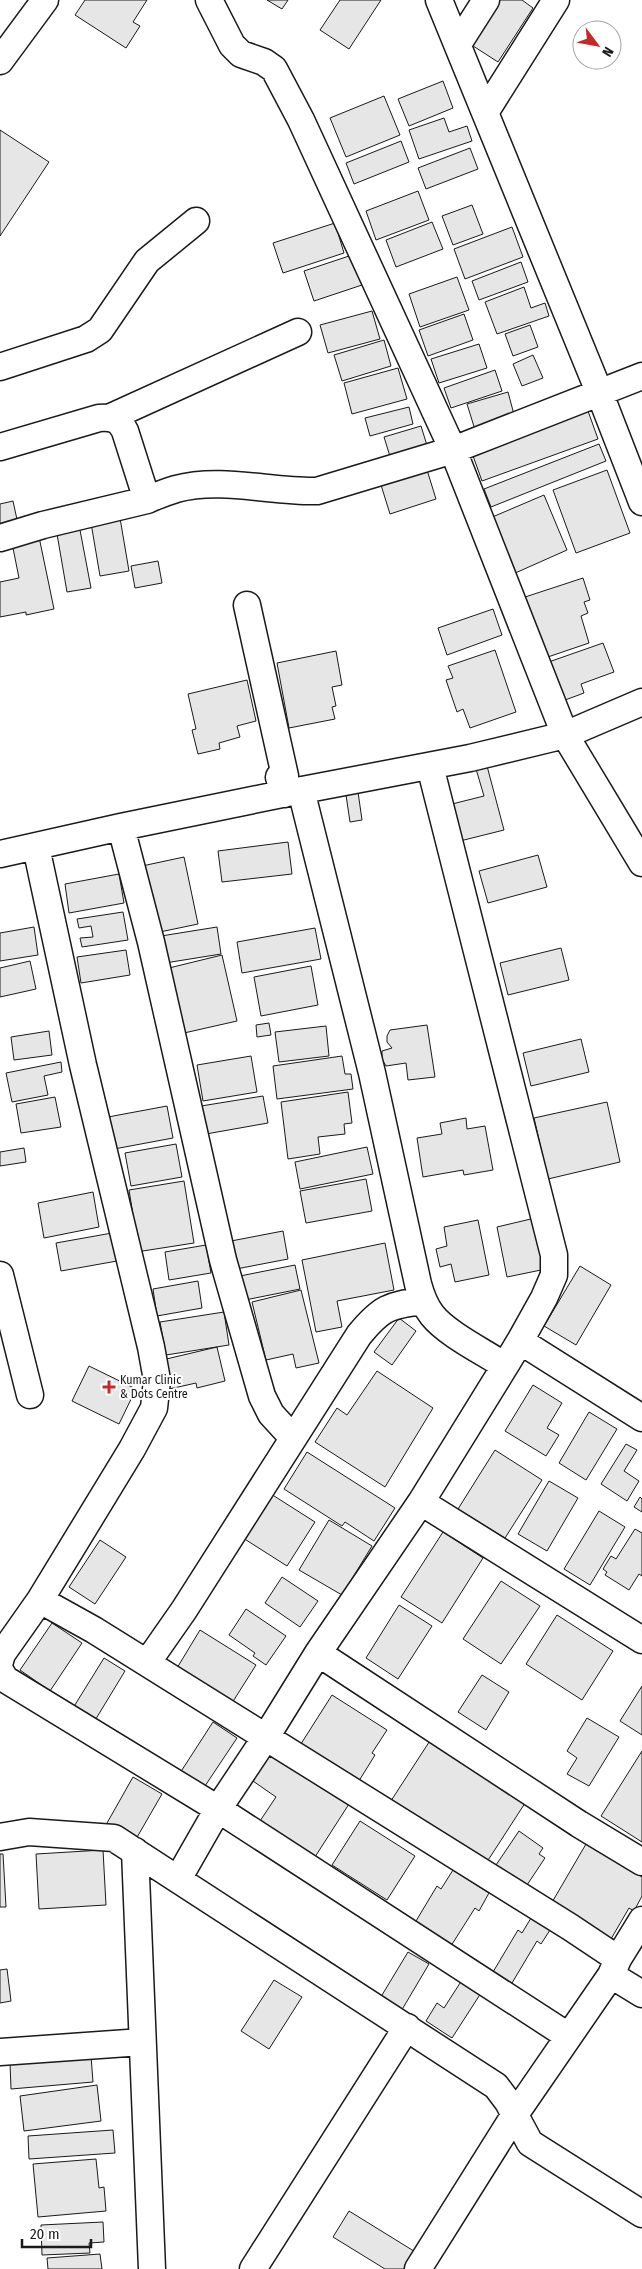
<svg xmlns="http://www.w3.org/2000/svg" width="642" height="2269" font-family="'Fira Sans Condensed',sans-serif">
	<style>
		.building { fill: #e6e6e6; stroke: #1a1a1a }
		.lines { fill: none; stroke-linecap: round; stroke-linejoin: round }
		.minor-casing { stroke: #1a1a1a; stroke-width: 29 }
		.minor { stroke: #fff; stroke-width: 26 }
		.poi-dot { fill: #c62828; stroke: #fff; stroke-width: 2 }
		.labels { text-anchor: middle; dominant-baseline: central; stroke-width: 4; stroke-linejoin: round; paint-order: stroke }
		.poi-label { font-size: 12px; fill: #1a1a1a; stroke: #fff; text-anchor: start }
	</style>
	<rect width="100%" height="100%" fill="#fff"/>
	<path class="building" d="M85 0H147L133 22 140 26 126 48 75 15Z
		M267 0H288L282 9Z
		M340 0H381L349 49 320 30Z
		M498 0H522L533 8 498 62 470 44Z
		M443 81 453 108 409 126 398 99Z
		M384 96 400 135 346 157 330 118Z
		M444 118 449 132 467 126 472 141 419 159 409 130Z
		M0 130 49 162 0 236Z
		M401 141 409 162 354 184 346 163Z
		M470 148 478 169 426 189 418 168Z
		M418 191 429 220 376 240 366 211Z
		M472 205 483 234 453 245 442 216Z
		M432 222 443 249 396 267 386 240Z
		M335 223 344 253 283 273 273 243Z
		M512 227 523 257 465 279 454 249Z
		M355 254 365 284 314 301 304 271Z
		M521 262 528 282 479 300 472 281Z
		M457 277 469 310 420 327 409 294Z
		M524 287 531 308 545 303 549 316 497 334 485 302Z
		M372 311 380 339 328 353 320 325Z
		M464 314 473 340 428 356 419 330Z
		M530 325 538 347 513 356 505 334Z
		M384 340 391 366 342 381 334 355Z
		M479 344 487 368 439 383 431 359Z
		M533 355 543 378 522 386 513 364Z
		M398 368 407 399 352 414 344 383Z
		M495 370 502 391 451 408 444 388Z
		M508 392 516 422 476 433 467 404Z
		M409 407 413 424 370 436 365 418Z
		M588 411 598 439 482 481 472 453Z
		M421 426 430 455 393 466 384 437Z
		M599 444 606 461 491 507 484 489Z
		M427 470 436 499 390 514 381 485Z
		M607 470 630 533 576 553 553 490Z
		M544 495 567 550 513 574 490 518Z
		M13 501 18 524 0 529V504Z
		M120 518 129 571 100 576 91 523Z
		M80 530 91 588 67 592 57 534Z
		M38 532 54 609 26 615V612L0 617V582L19 578 11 538Z
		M158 561 162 583 135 588 131 566Z
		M583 578 590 600 584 602 588 613 581 616 589 643 539 660 519 599Z
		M493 609 502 635 447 655 438 628Z
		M603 643 614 672 581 684 584 693 557 703 543 664Z
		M495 650 516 712 470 728 463 709 457 712 446 680 453 678 448 666Z
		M336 651 342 685 332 687 336 706 332 707 335 719 289 728 277 663Z
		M247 680 256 721 237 726 240 737 219 743 220 749 198 754 192 730 196 729 188 694Z
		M487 766 504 830 456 842 448 805 484 796 476 769Z
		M358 792 362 820 350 822 346 795Z
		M288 842 292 874 222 882 218 851Z
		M538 855 547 887 488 903 479 871Z
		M184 857 198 924 155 933 142 866Z
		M119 874 124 903 69 913 65 884Z
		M123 912 128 940 82 947 80 938 93 937 91 926 79 928 77 919Z
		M34 927 38 955 0 961V933Z
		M217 927 221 954 165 963 161 936Z
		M315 928 321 959 242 973 237 942Z
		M561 948 569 980 508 995 500 963Z
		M126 950 130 975 81 983 77 957Z
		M222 955 237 1021 184 1033 169 968Z
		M30 961 36 989 0 997V968Z
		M311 966 318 1005 261 1016 254 977Z
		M269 1023 271 1035 257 1037 256 1025Z
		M427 1025 435 1077 408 1080 406 1063 386 1066 382 1059V1051L392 1048 387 1042V1036L390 1030Z
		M326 1026 329 1056 279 1062 275 1032Z
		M49 1031 52 1055 14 1060 11 1037Z
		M581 1039 589 1072 531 1086 523 1053Z
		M251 1056 257 1092 203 1101 197 1065Z
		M342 1056 345 1074H351L353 1089 277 1099 273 1066Z
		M61 1062 62 1072 44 1076 48 1095 12 1102 6 1073Z
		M348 1092 352 1123 344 1124 345 1134 318 1137 320 1154 288 1159 281 1102Z
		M263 1096 268 1123 206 1134 201 1106Z
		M55 1097 61 1127 21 1133 16 1104Z
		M607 1102 620 1162 548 1179 534 1118Z
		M167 1106 173 1138 114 1149 108 1117Z
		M466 1118 467 1129 485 1126 493 1170 464 1175 463 1170 423 1177 417 1138 442 1134 440 1123Z
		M176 1144 182 1177 131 1186 125 1153Z
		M367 1147 373 1174 300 1189 295 1162Z
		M24 1148 26 1162 0 1166V1152Z
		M366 1179 372 1211 306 1223 300 1191Z
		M184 1181 194 1243 130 1253 137 1239 129 1190Z
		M93 1192 99 1227 44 1238 38 1203Z
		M535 1218 546 1269 507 1277 497 1227Z
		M478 1220 489 1275 455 1282 451 1264 440 1267 436 1249 447 1246 444 1227Z
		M283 1231 288 1259 236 1269 231 1241Z
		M112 1233 117 1261 61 1271 56 1243Z
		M385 1243 394 1290 337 1301 342 1327 316 1332 302 1260Z
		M206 1245 211 1273 169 1280 165 1252Z
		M295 1265 300 1289 245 1300 240 1276Z
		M580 1266 611 1285 576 1345 544 1326Z
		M198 1281 202 1308 157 1316 153 1289Z
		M301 1290 319 1363 296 1368 293 1354 266 1360 252 1302Z
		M224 1312 229 1345 166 1355 160 1322Z
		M399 1318 416 1331 392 1365 374 1352Z
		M217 1347 225 1381 197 1388 196 1383 165 1390 158 1361Z
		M89 1366 136 1389 119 1424 72 1401Z
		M377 1371 433 1408 385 1487 315 1442 337 1408 347 1415Z
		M533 1385 562 1403 547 1428 559 1435 546 1456 505 1431Z
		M589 1412 617 1429 586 1480 559 1463Z
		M626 1444 637 1450 624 1471 639 1481 627 1501 601 1484Z
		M495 1450 542 1480 505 1538 458 1509Z
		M307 1452 395 1508 374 1541 345 1522 342 1526 284 1489Z
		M549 1481 578 1498 547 1551 518 1534Z
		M271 1494 315 1522 287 1566 243 1538Z
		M640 1497 642 1499V1512L634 1507Z
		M599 1511 625 1527 590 1585 564 1569Z
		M329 1520 372 1546 342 1595 299 1570Z
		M635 1529 642 1533V1576L639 1574 629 1590 605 1575 607 1572 603 1569 611 1556 616 1559Z
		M443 1532 483 1558 442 1623 401 1597Z
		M100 1540 126 1557 95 1604 69 1587Z
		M282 1577 318 1601 300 1627 265 1603Z
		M501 1581 540 1606 501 1664 463 1639Z
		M399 1605 432 1626 398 1679 366 1658Z
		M246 1609 286 1636 266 1665 253 1656 255 1653 229 1635Z
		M557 1615 613 1651 582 1700 526 1664Z
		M52 1623 82 1643 50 1691 20 1670Z
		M200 1630 256 1665 232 1703 177 1668Z
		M104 1658 125 1671 94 1722 73 1708Z
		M482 1675 509 1692 486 1730 458 1712Z
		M642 1686V1735L620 1721Z
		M332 1695 387 1730 372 1753 375 1755 357 1784 299 1747Z
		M587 1718 619 1737 589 1786 567 1774 577 1758 567 1751Z
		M213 1722 237 1738 203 1789 180 1773Z
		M433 1736 529 1797 483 1868 387 1807Z
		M269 1751 349 1804 313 1860 258 1824 276 1797 250 1779Z
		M642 1751V1842L601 1816Z
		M133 1777 162 1794 136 1839 107 1823Z
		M360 1821 415 1856 387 1900 332 1865Z
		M519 1831 543 1848 539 1854 545 1858 525 1888 494 1868Z
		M586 1844 642 1877V1896L634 1911 629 1908 611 1939 551 1904Z
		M103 1850 106 1905 39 1909 36 1854Z
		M0 1854H3L6 1907H0Z
		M453 1870 489 1893 479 1911 475 1908 449 1949 413 1926 437 1886 441 1889Z
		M531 1918 550 1930 541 1944 537 1941 512 1983 493 1972 518 1930 522 1933Z
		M408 1952 429 1964 400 2013 379 2000Z
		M7 1969 11 2001 0 2003V1970Z
		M274 1980 302 1997 269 2049 241 2031Z
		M462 1980 481 1993 452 2038 426 2021 437 2003 444 2008Z
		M91 2056 93 2082 11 2089 10 2063Z
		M97 2085 101 2121 24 2131 20 2096Z
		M113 2130 115 2153 29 2159 28 2136Z
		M96 2159 99 2188 104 2187 106 2211 38 2217 33 2164Z
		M349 2211 417 2253 407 2269H385L333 2237Z
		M103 2222 104 2242 89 2243 90 2253 42 2255 41 2225Z
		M100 2254 102 2269H48L47 2258Z"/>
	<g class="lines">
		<g class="minor-casing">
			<path id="minor" d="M439 0 600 394 642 502
				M458 44 486 0
				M0 61 45 0
				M486 111 556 0
				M0 367 86 339 100 330 147 261 196 221
				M642 376 453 450 565 735 642 863
				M111 417 298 332
				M0 447 99 418C113 417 119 419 125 431L147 500 43 525 0 538
				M147 500C156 496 166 492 176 489 221 477 271 492 317 491L453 450 301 120 274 69 264 62 241 54 232 45 209 0
				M247 605 285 776 279 777 284 794
				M430 766 554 1255V1275L544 1298 520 1341
				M301 790 372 1073 418 1284C421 1295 425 1306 432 1315 447 1334 484 1352 505 1366L520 1341 642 1418
				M121 827 151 942 223 1260 262 1396 271 1414 293 1438
				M0 854 121 827 292 792 470 758 565 735 642 702
				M0 1275 30 1395
				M421 1502 642 1640
				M40 1600 94 1630 570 1927 618 1959
				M318 1653 579 1824 642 1862
				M0 1661 2 1654 40 1600 132 1449 154 1408 157 1380 151 1347 83 1065 36 847
				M147 1663 184 1610 359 1335C381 1308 389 1305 423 1301
				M0 1670 5 1679 218 1809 568 2036
				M0 1837 29 1832 114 1838 496 2086 508 2102 530 2143 642 2214
				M135 1851 152 2269
				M178 1879 218 1809 266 1737 318 1653 421 1502 505 1366
				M611 1975 642 1994
				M0 2052 142 2042
				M253 2269 407 2027
				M418 2269 514 2116 611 1975 618 1959 642 1920"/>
		</g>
		<use href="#minor" class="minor"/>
	</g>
	<path class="poi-dot" d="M106.5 1379.5h5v5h5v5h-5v5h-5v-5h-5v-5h5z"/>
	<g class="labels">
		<g class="poi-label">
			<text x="120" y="1380">Kumar Clinic<tspan x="120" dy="14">&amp; Dots Centre</tspan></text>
		</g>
	</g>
	<g transform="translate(597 45) rotate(122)"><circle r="24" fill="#ffffff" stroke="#a3a3a3"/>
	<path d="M0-4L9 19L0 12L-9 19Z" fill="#c62828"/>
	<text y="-8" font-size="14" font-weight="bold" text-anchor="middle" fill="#1a1a1a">N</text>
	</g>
	<path d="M22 2239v8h69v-8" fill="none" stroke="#1a1a1a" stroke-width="2.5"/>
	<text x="30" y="2239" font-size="15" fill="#1a1a1a" stroke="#ffffff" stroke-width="4" paint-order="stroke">20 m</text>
</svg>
